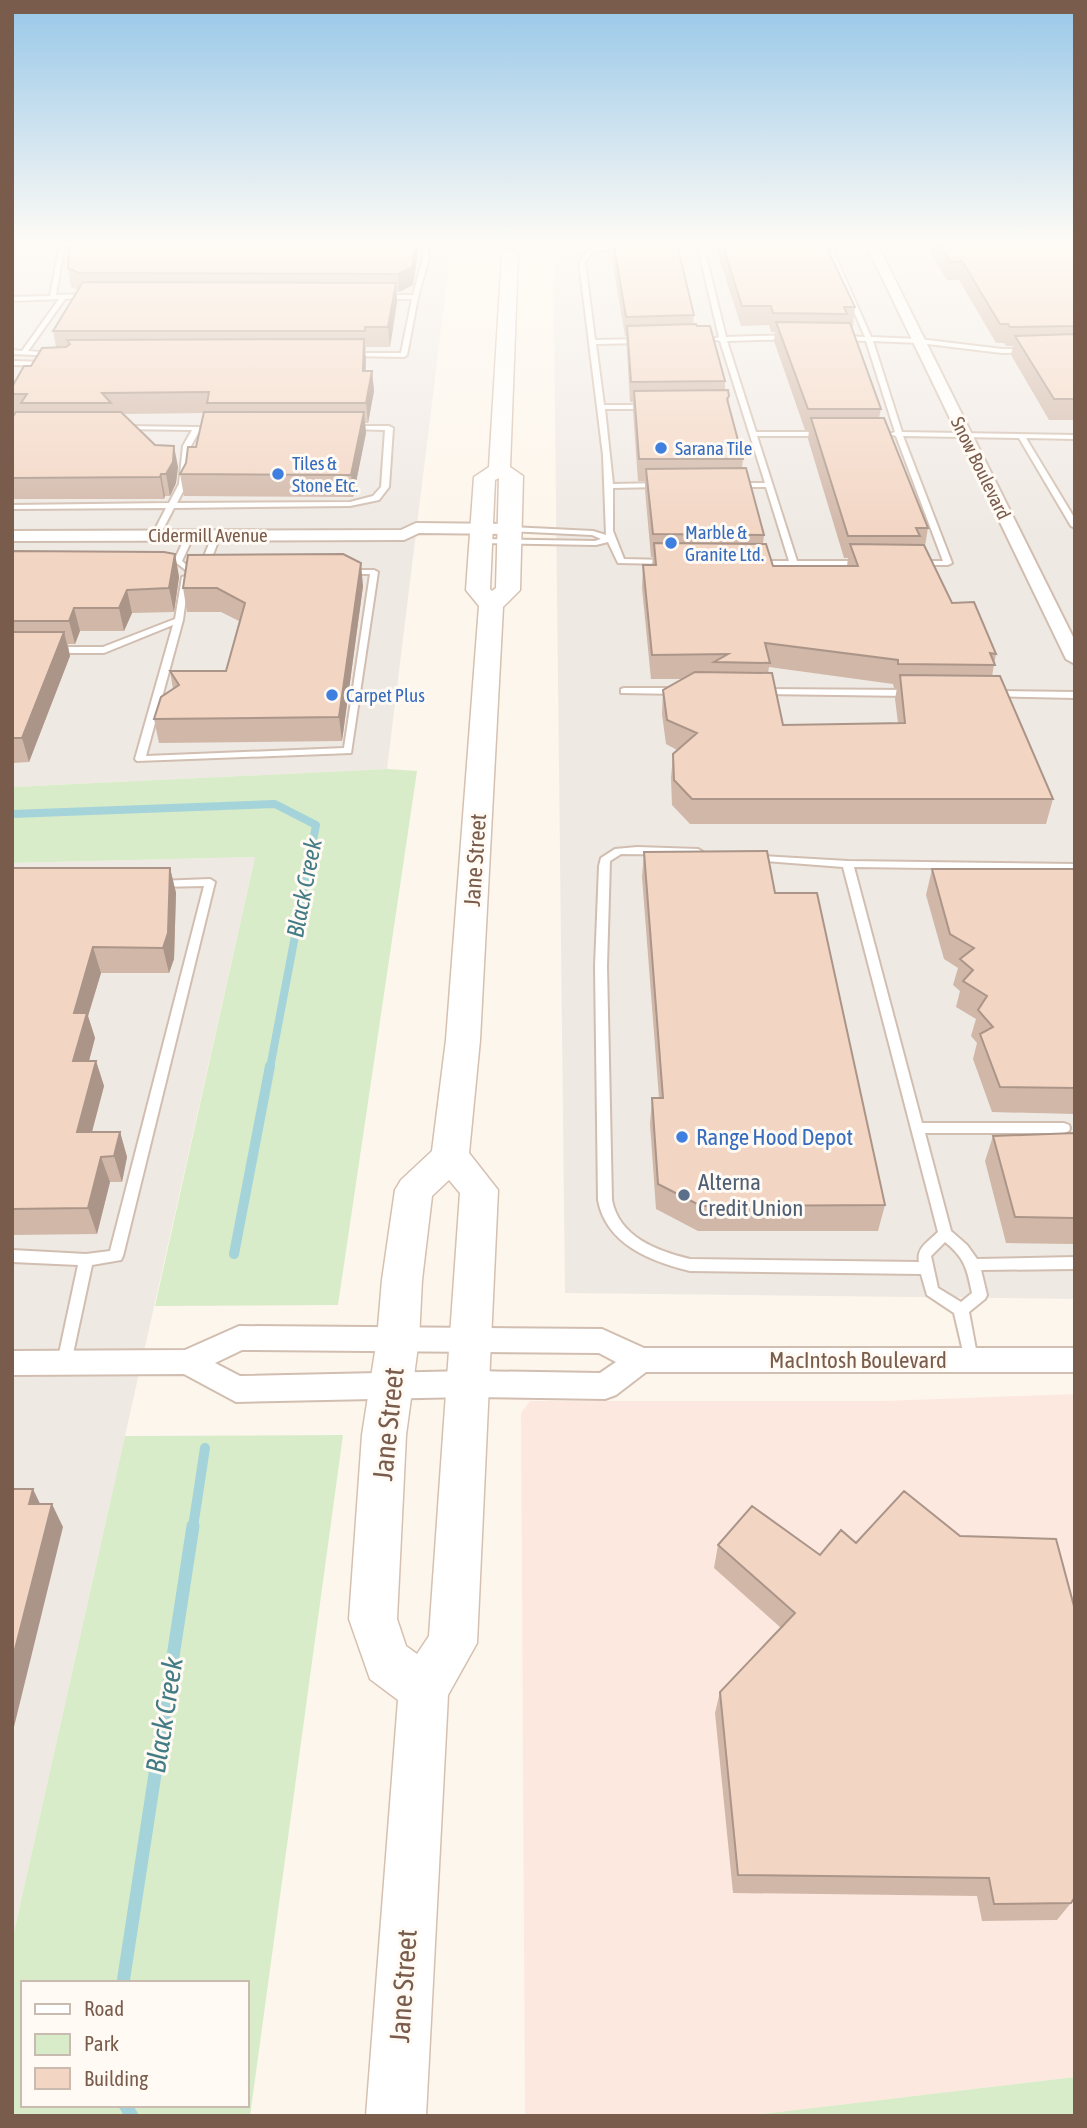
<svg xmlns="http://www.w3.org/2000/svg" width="1087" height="2128" font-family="'Asap Condensed',sans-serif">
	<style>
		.commercial { fill: #fde8e0 }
		.industrial { fill: #efe9e4 }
		.green { fill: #d8ecc9; fill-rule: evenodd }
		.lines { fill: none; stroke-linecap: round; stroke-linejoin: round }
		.stream-far2 { stroke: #a5d3da; stroke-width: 8 }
		.stream-far1 { stroke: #a5d3da; stroke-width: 10 }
		.stream { stroke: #a5d3da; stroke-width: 13 }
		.service-casing { stroke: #d1beb0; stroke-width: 4 }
		.minor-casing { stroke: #d1beb0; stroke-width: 4 }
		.secondary-casing { stroke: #d6c0b0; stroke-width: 3 }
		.service { fill: #fff; fill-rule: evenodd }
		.minor { fill: #fff; fill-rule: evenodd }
		.secondary { fill: #fff; fill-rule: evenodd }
		.wall { fill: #d1b7a8; fill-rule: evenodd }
		.shaded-wall { fill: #aa9588 }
		.building { fill: #f3d5c3; stroke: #aa9588; stroke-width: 2 }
		.shop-dot { fill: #3f7fe0; stroke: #fffaf3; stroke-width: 2.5 }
		.service-dot { fill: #5c6f8a; stroke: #fffaf3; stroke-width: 2.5 }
		.labels { text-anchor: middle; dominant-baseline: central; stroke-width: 6; stroke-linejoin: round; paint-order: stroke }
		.far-shop-label { font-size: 19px; fill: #366cbe; stroke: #fffaf3; text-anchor: start }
		.far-street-label { font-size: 19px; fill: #7a5c4d; stroke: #fffaf3 }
		.street-label { font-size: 23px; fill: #7a5c4d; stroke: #fffaf3 }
		.shop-label { font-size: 23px; fill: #366cbe; stroke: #fffaf3; text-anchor: start }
		.service-label { font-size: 23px; fill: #4e5e75; stroke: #fffaf3; text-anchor: start }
		.water-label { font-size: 24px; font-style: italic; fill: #437c86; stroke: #fffaf3 }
		.near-street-label { font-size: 28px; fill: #7a5c4d; stroke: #fffaf3 }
		.near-water-label { font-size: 28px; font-style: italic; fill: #437c86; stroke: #fffaf3 }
	</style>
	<rect width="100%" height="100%" fill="#fdf6ec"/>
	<path class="commercial" d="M1075 1394V2077L746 2116H525L521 1413 530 1401H885Z"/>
	<path class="industrial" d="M12 240H452L387 769 12 787Z
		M553 240H1075V1299L565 1293Z
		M255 857 125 1436 12 1941V863Z"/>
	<path class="green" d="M387 769 417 771 338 1305 155 1306 255 857 12 863V787Z
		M343 1435 250 2116H12V1941L125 1436ZM23 1983H247V2105H23Z
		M1075 2077V2116H746Z"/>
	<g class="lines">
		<path class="stream-far2" d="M12 814 275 804 316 825 270 1068"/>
		<path class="stream-far1" d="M234 1254 270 1066
			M193 1527 205 1448"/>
		<path class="stream" d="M123 1983 193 1526
			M125 2105 132 2116"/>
		<g class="service-casing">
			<path id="service" d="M696 240H702L703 244 734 246 704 248 726 337 792 335 795 337 792 339 727 341 756 432H826L830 434 826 436H757L797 561H862L866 563 865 565H756L752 563 756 561H789L766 487H734L730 485 734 483H765L720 341 712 339 719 337 698 248H662L659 246 662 244H697Z
				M403 242 427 247 429 258 418 297 407 355 404 357 346 356V354L348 353H401L412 299H380L377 297 380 295H413L423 258 422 249 401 245Z
				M60 244 85 243 88 245 64 247 56 295 89 294 92 296 65 299 28 351 54 353 57 355 56 356 12 354V350L22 351 59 299 12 301V297L50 296Z
				M626 244 628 247 593 251 585 262 595 340 641 339 644 341 641 343 596 344 604 405H649L652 407 649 409H605L613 484 660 483 664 485 660 487 613 488V531L624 559 668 560 672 562 668 564 618 563 608 542 596 545 480 543V539H483L595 541 601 539 592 535 508 531 507 529 511 527 593 531 606 535 603 455 579 262 589 249Z
				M810 245 834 253 871 337 919 339 1002 349H1031L1032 350 1029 352 1002 353 919 343 873 341 902 432 1075 435V439L1026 438 1075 519V528L1071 526 1019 438 903 436 952 563 948 565H916V561H943L896 436 889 434 895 432 866 341 841 340 838 338 841 336 865 337 829 254 810 247Z
				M12 361 48 362 51 364 48 366 12 365Z
				M122 426 199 427 201 428 191 446 187 484 177 503 350 502 373 496 381 487 385 430 349 429V427L351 426H389L393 428 389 487 379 500 350 506 174 508 160 535 156 537 152 535 166 508 12 509V505L169 503 179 484 183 446 192 430 120 429V427Z
				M187 533 194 535 182 561 192 570 188 572 174 561Z
				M213 534 220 536C214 551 212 567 194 568V564L202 561Z
				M343 570H374L378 572 351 753 137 761 135 759 173 625 104 653H55L51 650 55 647H103L175 619 182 577 189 575 183 620 146 756 344 748 370 574H346L342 572Z
				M624 688H679L684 691 679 694 621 693V689Z
				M760 689 910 690 915 693 910 696 757 694V690Z
				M991 691 1075 692V698L988 696V692Z
				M637 847 698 849 703 852 698 855 621 854 610 861 607 966 612 1200C619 1237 657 1251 690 1259L919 1262C916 1248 928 1242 938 1232L843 867 751 860 747 859 746 857 747 855 848 861 1075 864V870L854 867 922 1123H1064L1069 1125 1070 1128 1069 1131 1064 1133H925L951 1231 967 1245 977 1259 1075 1257V1269L981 1270 987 1295 985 1299 969 1312 978 1360 976 1364 971 1366 966 1364 954 1313 927 1295 921 1274 690 1271C650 1261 606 1244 598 1200L595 966 599 866 601 858 615 849ZM945 1242C965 1258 967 1269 972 1293L961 1302 938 1288 931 1256Z
				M210 879 215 882 123 1256 121 1260 92 1265 71 1363 69 1367 64 1369 59 1367 57 1363 78 1265 12 1262V1250L86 1254 110 1251 204 886 158 887 153 884 158 881Z"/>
		</g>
		<g class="minor-casing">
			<path id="minor" d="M12 240H20L18 249 12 252Z
				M864 240H875L1075 641V664L1066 659Z
				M416 523 511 524 519 529 511 534 419 533 404 540 12 541V531L401 530Z
				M239 1326 602 1329 644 1348H1075V1372H646L616 1395 605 1399 469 1397 236 1402 184 1374 12 1375V1351L185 1350ZM242 1350 599 1353 616 1362 600 1373 469 1371 240 1376 215 1363Z"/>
		</g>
		<g class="secondary-casing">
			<path id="secondary" d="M510 249 518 254 510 467 523 476 520 590 503 607 480 1040 469 1153 498 1190 477 1643 448 1695 426 2116H366L398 1700 370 1679 349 1619 362 1435 377 1339 382 1280 395 1190 401 1180 432 1151 446 1040 479 606 466 590 474 477 489 467 502 254ZM499 478 496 588 492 591 490 589 495 480ZM449 1180 460 1193 429 1636 417 1654 406 1646 397 1619 406 1435 419 1339 422 1280 432 1196Z"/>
		</g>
		<use href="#service" class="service"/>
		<use href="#minor" class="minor"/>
		<use href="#secondary" class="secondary"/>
	</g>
	<path class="wall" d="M611 240H676L694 315 693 324 725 381V390L729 396 728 405 743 459 742 468 764 535 763 544 773 566H847L848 558H844L808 439 809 430H805L774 341 775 332H771L769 325 741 326 717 252 718 240H823L855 307 853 326H851L881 409 879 418 928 528 925 546 952 603 996 654 992 676 1053 799 1046 824H690L672 805 671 778 673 754 677 750 666 744 662 714 663 690 683 679H651L642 588 643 565H652L653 557H651L645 490V481H638L633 411V402H630L626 336H625L611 252ZM769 667 893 684 894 688H897L895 699 898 723 783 725 768 673Z
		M923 240H1075V420H1049L1011 355 1013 346H1006L1004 343H996L959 280H947Z
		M418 251 413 285 399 292H396L397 302 390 347H366V350H365V371H372L374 391 368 423H365L366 433 353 497 184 496 180 474 196 447 204 413 123 414 178 467 176 483 170 496H165L164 499H12V418L14 415 12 410V387L31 366 56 347 53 331 78 290 71 287 68 268Z
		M12 551 175 554 179 577 174 612 132 613 124 631H80L75 644H68L70 656 29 762 12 763Z
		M363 586 342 741 159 743 154 719 173 689 170 671H226L239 621 221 612H187L183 588Z
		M644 852 775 893 885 1205 878 1231H698L656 1209 650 1124 652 1098H659L642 877Z
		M12 868H170L176 893 174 959 169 973H101L88 1016 95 1038 89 1061H96L104 1086 92 1132H120L127 1157 122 1182H110L97 1234 12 1235Z
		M932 869H1075V1114L992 1112 973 1059 977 1043 971 1036 976 1019 956 1007 960 991 953 985 958 968 944 959 926 895Z
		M1075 1133V1244L1006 1243 985 1161 993 1136Z
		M752 1506 1071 1903 1057 1920 982 1921 977 1896 733 1893 715 1713 720 1692 781 1628 714 1568 718 1545Z"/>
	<path class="shaded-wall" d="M416 240H418V251L413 285 399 292 398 274Z
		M396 283 397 302 390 347 388 327Z
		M364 339 366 359 365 391 363 371Z
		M372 371 374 391 368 423 366 403Z
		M364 412 366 433 353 497 351 475Z
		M174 446 178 467 176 483 170 496 166 474Z
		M161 474 165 496 164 499 160 477Z
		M175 554 179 577 174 612 169 588Z
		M361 563 363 586 342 741 339 717Z
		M127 590 132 613 124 631 119 608Z
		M74 608 80 631 75 644 69 621Z
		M64 632 70 656 29 762 22 738Z
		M170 868 176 893 174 959 169 973 163 948Z
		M93 947 101 973 88 1016 95 1038 82 1087 73 1061 74 1013Z
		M96 1061 104 1086 85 1158 77 1132Z
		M120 1132 127 1157 122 1182 114 1156Z
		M101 1157 110 1182 97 1234 88 1208Z
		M33 1489 44 1512 29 1504Z
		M52 1504 63 1527 12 1735V1661Z"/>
	<path class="building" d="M70 240H416L412 267 398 274 79 273 68 268Z
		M613 240H676L694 315 626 317Z
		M721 240H823L855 307H844L847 314 773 313 771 306H742Z
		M937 240H1075V326L1010 327 1008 324H1000L962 261 950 262Z
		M83 282 396 283 388 327H365V331H53Z
		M776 322 850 323 881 409H808Z
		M696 324 697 326H710L725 381 631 382 627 326Z
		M1075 334V399H1054L1015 336Z
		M364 339 363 371H372L366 403H207L209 392 102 393 111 403H21L27 394H12V387L24 366H31L42 348 66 347 70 344 67 340Z
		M728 390 729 396 727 399 743 459H639L634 391Z
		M16 412H121L155 445 174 446 173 462 166 474H161L160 477 12 478V418Z
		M204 412H364L351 475 180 474 186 463 188 447H196Z
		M811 418H884L928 528H916L920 536H848Z
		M746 468 764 535 653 534 646 469Z
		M654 543 766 544 773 566H858L850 544 924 545 952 603 974 602 996 654 990 653 995 665 898 664V660L765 643 770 663 714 662 728 654 652 655 643 565H656Z
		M12 551 164 552 175 554 169 588 127 590 119 608H74L69 621H12Z
		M343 554 361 563 339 717 154 719 161 697 179 685 170 671H226L245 603 217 588H183L188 555Z
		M12 632H64L22 738H12Z
		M695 672 772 673 783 725 905 723 900 675 1000 676 1053 799H692L674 780 673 754 697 733 667 720 663 690Z
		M767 851 775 893H817L885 1205 701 1206 658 1184 652 1098H663L644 852Z
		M12 868H170L168 933 163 948 93 947 74 1013H87L73 1061H96L77 1132H120L114 1156 101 1157 88 1208 12 1209Z
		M932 869H1075V1088L1000 1087 980 1034 993 1027 978 1010 987 996 963 981 973 970 960 959 974 948 950 934Z
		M1075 1133V1218L1015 1217 993 1136Z
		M12 1489H33L29 1504H52L12 1661Z
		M904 1491 960 1536 1056 1539 1075 1610V1897L1071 1903 994 1904 989 1878 738 1875 720 1692 795 1613 718 1545 752 1506 820 1555 841 1530 856 1543Z"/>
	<linearGradient id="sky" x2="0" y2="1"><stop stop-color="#97c7e8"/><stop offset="0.45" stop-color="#fefbf6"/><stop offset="1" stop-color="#fefbf6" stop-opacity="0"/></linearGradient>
	<rect width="1087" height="538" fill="url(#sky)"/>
	<g class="shop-dot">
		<circle cx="661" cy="448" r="7"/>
		<circle cx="278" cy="474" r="7"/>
		<circle cx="671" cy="543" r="7"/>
		<circle cx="332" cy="695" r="7"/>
		<circle cx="682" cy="1137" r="7"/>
	</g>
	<circle class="service-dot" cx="684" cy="1195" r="7"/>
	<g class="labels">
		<g class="far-shop-label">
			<text x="675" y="448">Sarana Tile</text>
			<text x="292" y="463">Tiles &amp;<tspan x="292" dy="22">Stone Etc.</tspan></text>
			<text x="685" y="532">Marble &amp;<tspan x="685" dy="22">Granite Ltd.</tspan></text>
			<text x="346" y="695">Carpet Plus</text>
		</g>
		<g class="far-street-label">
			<text transform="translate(981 468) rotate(64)">Snow Boulevard</text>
			<text x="208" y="535">Cidermill Avenue</text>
		</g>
		<g class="street-label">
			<text transform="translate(475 860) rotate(-86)">Jane Street</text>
			<text x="858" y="1360">MacIntosh Boulevard</text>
		</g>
		<g class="shop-label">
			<text x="696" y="1137">Range Hood Depot</text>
		</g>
		<g class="service-label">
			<text x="698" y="1182">Alterna<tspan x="698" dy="26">Credit Union</tspan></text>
		</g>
		<g class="water-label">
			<text transform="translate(304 888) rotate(-79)">Black Creek</text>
		</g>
		<g class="near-street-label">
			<text transform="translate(388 1424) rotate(-84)">Jane Street</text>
			<text transform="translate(403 1986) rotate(-86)">Jane Street</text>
		</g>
		<g class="near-water-label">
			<text transform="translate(164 1715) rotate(-81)">Black Creek</text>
		</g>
	</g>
	<rect width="1087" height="2128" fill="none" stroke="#7a5c4d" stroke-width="28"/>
	<rect x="21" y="1981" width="228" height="126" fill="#fffaf3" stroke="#cabbb1" stroke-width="2"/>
	<rect x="35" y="2004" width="35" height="10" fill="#ffffff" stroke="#cabbb1" stroke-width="2"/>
	<text x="84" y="2016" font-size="21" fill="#7a5c4d">Road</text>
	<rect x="35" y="2034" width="35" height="21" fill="#d8ecc9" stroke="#cabbb1" stroke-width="2"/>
	<text x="84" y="2051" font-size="21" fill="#7a5c4d">Park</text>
	<rect x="35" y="2068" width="35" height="21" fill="#f3d5c3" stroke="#cabbb1" stroke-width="2"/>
	<text x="84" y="2086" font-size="21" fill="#7a5c4d">Building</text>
</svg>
